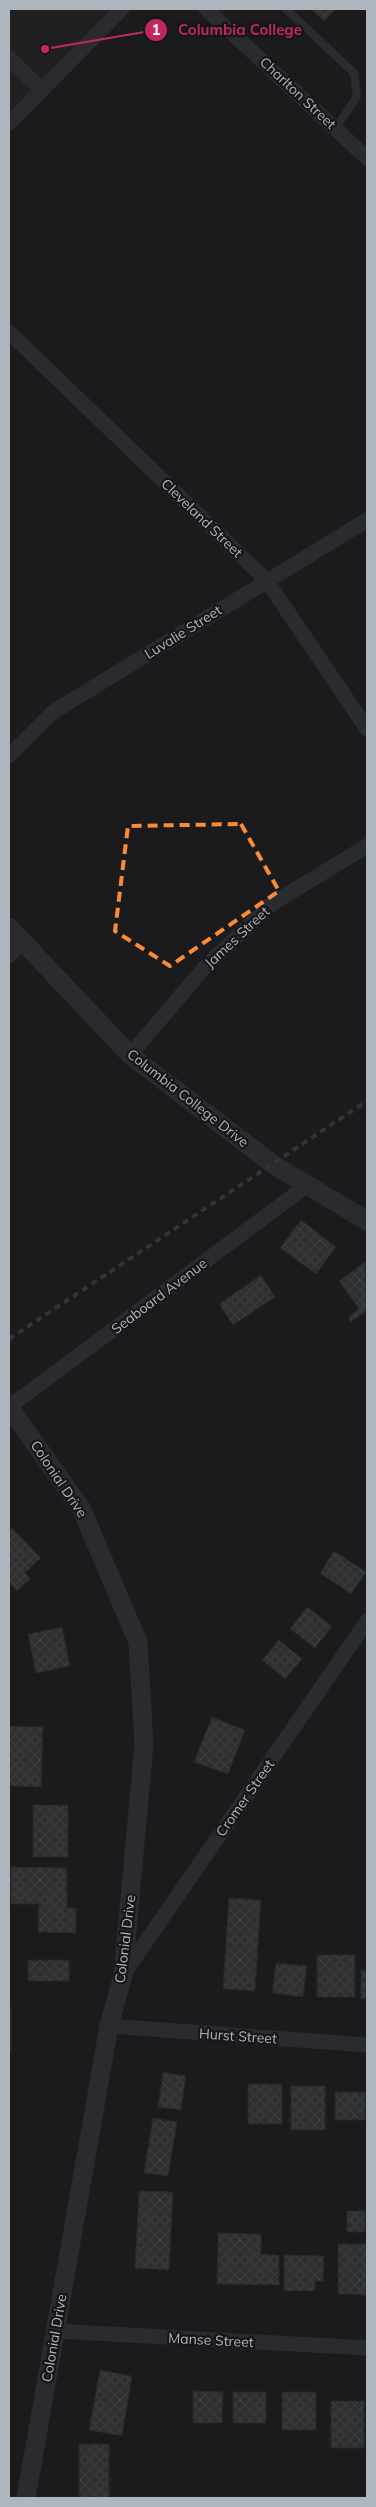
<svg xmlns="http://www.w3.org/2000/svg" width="376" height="2507" font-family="Mulish,sans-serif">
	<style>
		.built { fill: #27272a }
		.building { fill: url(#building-cross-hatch); stroke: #353639 }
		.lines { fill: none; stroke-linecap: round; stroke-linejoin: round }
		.service { stroke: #3b3e43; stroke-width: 8 }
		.minor { stroke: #3b3e43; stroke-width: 15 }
		.tertiary { stroke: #3b3e43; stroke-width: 19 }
		.rail { stroke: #4e5358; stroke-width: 4; stroke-dasharray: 6 5; stroke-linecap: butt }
		.marked { fill: none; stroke: #fb8b35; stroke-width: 4; stroke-dasharray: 10 6; stroke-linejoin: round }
		.labels { text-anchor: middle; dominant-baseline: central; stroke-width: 4.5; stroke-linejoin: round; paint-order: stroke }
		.street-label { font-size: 14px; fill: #adb6bd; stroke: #161618 }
		.leader { fill: none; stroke: #c02865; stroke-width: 2 }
		.callout-dot { fill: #c02865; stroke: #161618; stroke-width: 2 }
		.mark-label { font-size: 15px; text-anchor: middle; font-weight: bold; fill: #fff }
		.callout-label { font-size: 15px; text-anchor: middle; font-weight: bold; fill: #c02865; stroke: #161618; stroke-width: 4.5; stroke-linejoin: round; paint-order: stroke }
	</style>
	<defs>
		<pattern id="building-cross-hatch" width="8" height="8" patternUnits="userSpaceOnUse" patternTransform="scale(1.25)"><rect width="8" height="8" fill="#45474a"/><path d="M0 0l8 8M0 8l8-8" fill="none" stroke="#5d5f62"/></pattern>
	</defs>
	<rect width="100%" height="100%" fill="#1b1b1d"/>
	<path class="built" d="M9 9H122L9 122Z"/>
	<path class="building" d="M311 9H336L324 21Z
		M301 1220 336 1247 316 1274 280 1248Z
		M365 1262 367 1310 351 1322 348 1317 359 1309 339 1281Z
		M261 1275 275 1297 233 1325 219 1304Z
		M12 1528 41 1558 25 1573 30 1579 17 1591 9 1582V1531Z
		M334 1551 366 1572 351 1594 320 1573Z
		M307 1607 332 1626 315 1648 290 1629Z
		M62 1627 70 1666 36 1673 28 1634Z
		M279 1640 302 1659 285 1679 262 1660Z
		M212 1717 245 1730 228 1774 194 1762Z
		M9 1726 43 1727 41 1787 9 1786Z
		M33 1805H68V1857H33Z
		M11 1867 67 1868V1908H76V1933L38 1932 39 1904H11Z
		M229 1898 261 1900 255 1991 223 1989Z
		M317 1955H355V1997H317Z
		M28 1960H69V1981H28Z
		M276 1963 307 1966 303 1997 272 1993Z
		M361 1970H367V1999H361Z
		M9 2007H11V2053H9Z
		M163 2072 186 2076 181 2110 158 2107Z
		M248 2084H282V2124H248Z
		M291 2086H325V2130H291Z
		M335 2092H365V2120H335Z
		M153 2118 177 2122 168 2176 144 2173Z
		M139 2191 173 2192 169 2270 135 2268Z
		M347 2211H365V2232H347Z
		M218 2233 261 2234V2254L279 2255V2285L217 2284Z
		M338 2244H367V2295L338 2294Z
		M284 2255 324 2256 323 2281H315V2291H284Z
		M100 2370 132 2376 122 2436 89 2430Z
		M193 2391 223 2392 222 2423H193Z
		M233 2392H266V2423H233Z
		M282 2392H316V2430H282Z
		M331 2401H364V2448H331Z
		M79 2444H109V2498H79Z"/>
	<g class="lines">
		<path class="service" d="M286 9 354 73 357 96 336 128"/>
		<path class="minor" d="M206 9 367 158
			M9 58 42 90
			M9 123 122 9
			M9 332 267 581 367 729
			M9 756 53 712 367 520
			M9 956 23 941
			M130 1055 204 968 273 903 367 846
			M9 1407 309 1184
			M123 1975 367 1621
			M109 2026 367 2045
			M56 2331 367 2348"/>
		<path class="tertiary" d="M9 927 130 1055 274 1165 367 1221
			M9 1407 81 1508 138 1642 144 1745 123 1975 109 2026 26 2498"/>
		<path class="rail" d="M9 1339 367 1101"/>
	</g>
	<path d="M0 0H376V2507H0ZM241 824 279 891 170 966 115 931 128 826Z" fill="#1b1b1d" fill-opacity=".55" fill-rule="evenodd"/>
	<path class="marked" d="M241 824 279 891 170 966 115 931 128 826Z"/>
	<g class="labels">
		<g class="street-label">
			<text transform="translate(298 93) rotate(43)">Charlton Street</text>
			<text transform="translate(202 518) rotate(44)">Cleveland Street</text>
			<text transform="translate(183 632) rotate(-32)">Luvalie Street</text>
			<text transform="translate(237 937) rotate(-43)">James Street</text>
			<text transform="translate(188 1098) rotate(38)">Columbia College Drive</text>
			<text transform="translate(159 1296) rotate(-37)">Seaboard Avenue</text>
			<text transform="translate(59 1479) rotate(56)">Colonial Drive</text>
			<text transform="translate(245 1798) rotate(-55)">Cromer Street</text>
			<text transform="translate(125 1939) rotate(-83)">Colonial Drive</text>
			<text transform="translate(238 2036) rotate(4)">Hurst Street</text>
			<text transform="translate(54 2338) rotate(-80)">Colonial Drive</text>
			<text transform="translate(211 2340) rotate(3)">Manse Street</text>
		</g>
	</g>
	<path class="leader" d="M45 49L156 30"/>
	<g class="callout-dot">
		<circle cx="45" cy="49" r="5"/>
		<circle cx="156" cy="30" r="12"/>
	</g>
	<g class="mark-label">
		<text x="156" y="35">1</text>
	</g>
	<g class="callout-label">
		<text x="240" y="35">Columbia College</text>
	</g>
	<rect width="376" height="2507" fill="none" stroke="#adb6bd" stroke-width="20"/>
</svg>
